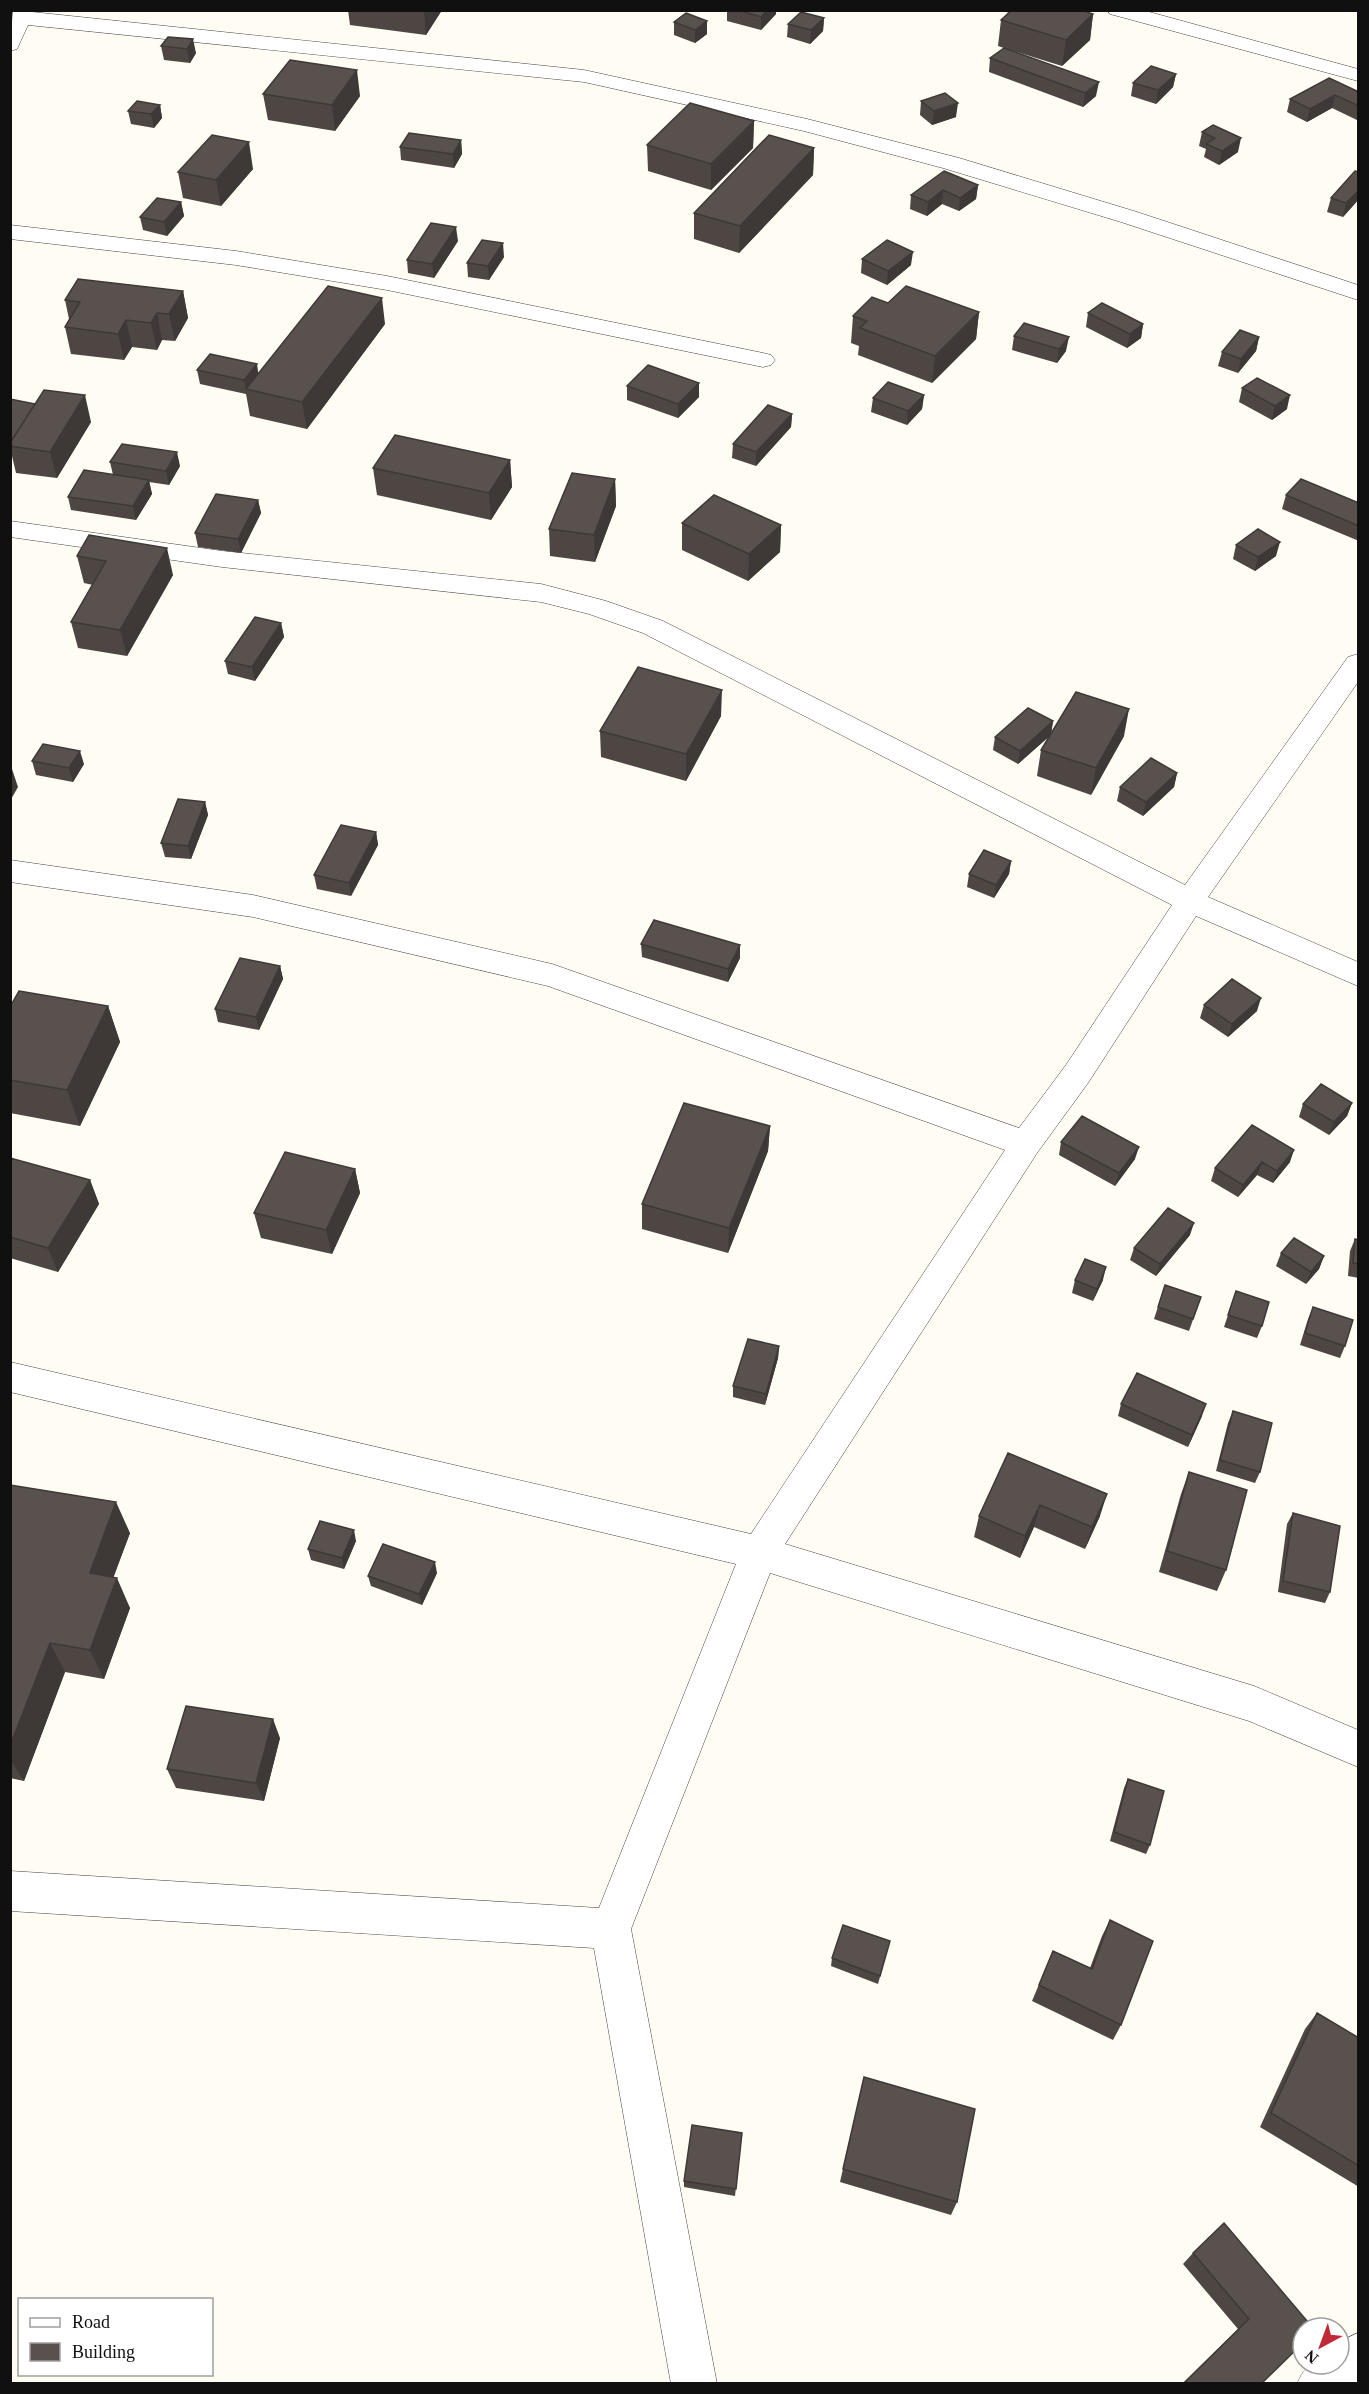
<svg xmlns="http://www.w3.org/2000/svg" width="1369" height="2394" font-family="Georgia,serif">
	<style>
		.lines { fill: none; stroke-linecap: round; stroke-linejoin: round }
		.minor-casing { stroke: #434343; stroke-width: 1 }
		.minor { fill: #fff; fill-rule: evenodd }
		.wall { fill: #4d4642 }
		.shaded-wall { fill: #3e3936 }
		.building { fill: #59514d; stroke: #3e3936; stroke-width: 1.5 }
	</style>
	<rect width="100%" height="100%" fill="#fffcf4"/>
	<g class="lines">
		<g class="minor-casing">
			<path id="minor" d="M13 10 584 70 807 119 959 158 1137 212 1358 285V300L1121 222 943 168 804 131 584 82 28 25 17 49 10 51Z
				M1107 10H1142L1358 69V81L1110 14Z
				M10 225 236 251 387 276 763 353 771 355 775 360 771 365 763 367 387 290 236 265 10 239Z
				M10 521 222 551 541 584 606 601 663 621 1185 885 1348 657 1358 654V682L1208 897 1358 962V986L1196 916 1088 1083 1037 1153 785 1544 1254 1686 1358 1730V1767L1249 1721 770 1573 631 1929 717 2384H671L594 1948 10 1911V1871L599 1908 736 1564 10 1392V1362L751 1534 1005 1150 548 986 253 917 10 882V860L253 895 552 964 1019 1128 1066 1065 1172 905 643 633 589 614 541 602 222 567 10 537Z
				M1358 2333V2384H1297C1308 2359 1314 2364 1339 2364V2342Z"/>
		</g>
		<use href="#minor" class="minor"/>
	</g>
	<path class="wall" d="M348 10H442L426 35 350 25Z
		M727 10H776V14L761 30 727 21Z
		M1001 10H1081L1093 14 1090 40 1062 66 1007 49 1096 96 1083 107 989 72 990 58 1004 48 998 46 1001 20 1009 13Z
		M824 18 823 31 810 44 787 37 788 24Z
		M707 21V34L695 43 674 35V22Z
		M168 37 196 53 190 63 164 60 161 46Z
		M1176 74 1173 87 1156 104 1131 96 1133 83Z
		M1359 92V121L1332 108 1307 122 1287 112 1290 99Z
		M263 94 360 96 335 131 268 120Z
		M921 101 956 117 932 125 920 115Z
		M160 105 162 118 154 128 131 124 128 111Z
		M754 121 753 148 711 190 648 171 647 145Z
		M1213 125 1238 152 1219 165 1204 157 1206 149 1199 146 1202 132Z
		M461 140 462 154 454 168 401 160 400 147Z
		M814 148 813 175 739 253 694 239V213Z
		M253 169 221 206 183 198 178 172Z
		M1359 172V199L1343 217 1327 212 1331 198Z
		M978 185 976 199 959 211 942 204 927 216 910 209 911 195Z
		M181 202 184 216 167 236 143 230 140 217Z
		M458 241 434 278 408 273 407 260Z
		M504 257 489 280 468 277 467 263Z
		M862 259 911 265 887 285 861 273Z
		M183 291 188 318 175 341 162 340 157 350 132 347 124 360 71 354 65 327 69 319 65 300Z
		M888 303 979 312 976 339 932 383 858 355 859 346 851 343 853 316Z
		M1088 313 1143 324 1141 338 1127 348 1086 327Z
		M385 324 307 429 250 416 246 394 200 384 197 370 258 373Z
		M1014 336 1066 351 1057 363 1012 350Z
		M1259 337 1256 351 1238 373 1218 366 1222 352Z
		M627 386 699 397 678 418 627 400Z
		M1242 388 1287 409 1272 420 1239 402Z
		M924 395 922 409 907 425 871 412 873 398Z
		M10 399 91 422 57 478 16 473 12 456H10Z
		M792 414 791 427 756 466 732 458 733 444Z
		M510 460 512 487 491 520 377 495 373 468Z
		M110 462 180 466 169 485 149 482 152 494 136 520 71 510 68 497 113 475Z
		M615 479 616 506 595 562 550 556 549 529Z
		M1286 495 1359 503V541L1282 509Z
		M258 500 261 513 241 553 198 547 195 533Z
		M682 523 781 525 780 552 748 581 682 550Z
		M89 535 173 575 127 656 78 648 71 622 93 585 84 583 77 556Z
		M1236 545 1276 556 1255 571 1233 559Z
		M281 623 284 637 255 681 228 674 225 661Z
		M721 716 686 781 601 757 600 731Z
		M1053 721 1051 734 1124 736 1091 795 1037 776 1041 750 1049 736 1018 764 993 750 995 737Z
		M32 761 84 764 73 782 36 775Z
		M1177 773 1174 787 1143 816 1117 801 1120 787Z
		M205 802 208 815 191 859 165 857 161 843Z
		M376 832 378 845 351 896 317 889 314 875Z
		M1011 861 1009 874 994 898 967 887 969 874Z
		M641 944 740 958 728 982 642 957Z
		M280 966 283 979 259 1030 218 1022 215 1009Z
		M1204 1005 1257 1011 1228 1037 1200 1018Z
		M108 1006 120 1042 80 1126 10 1113V1007Z
		M1352 1103 1347 1116 1329 1135 1299 1117 1303 1104Z
		M1252 1125 1290 1162 1273 1183 1257 1175 1238 1197 1211 1181 1215 1168Z
		M770 1126 768 1151 728 1253 642 1229V1204Z
		M1061 1142 1135 1159 1115 1186 1059 1155Z
		M10 1158 90 1180 99 1204 58 1272 10 1258Z
		M355 1169 360 1193 332 1254 261 1238 254 1213Z
		M1190 1235 1156 1276 1130 1260 1134 1248Z
		M1355 1239 1359 1240V1278L1348 1276 1350 1251Z
		M1281 1253 1324 1256 1319 1269 1306 1284 1276 1266Z
		M1075 1280H1103L1093 1301 1072 1293Z
		M1165 1285 1201 1297 1189 1331 1154 1319Z
		M1236 1291 1262 1326 1257 1338 1224 1327Z
		M1313 1307 1345 1346 1340 1358 1300 1345 1308 1319Z
		M779 1346 778 1358 765 1405 733 1397V1386Z
		M1121 1404 1202 1416 1188 1447 1118 1416Z
		M1233 1411 1260 1472 1255 1483 1216 1471 1228 1423Z
		M1008 1453 1100 1516 1085 1549 1034 1527 1020 1558 974 1537 979 1516Z
		M1189 1472 1226 1570 1217 1591 1159 1572 1181 1494Z
		M10 1485 130 1533 113 1577 130 1608 104 1679 65 1672 24 1781 10 1778Z
		M1293 1513 1330 1592 1325 1603 1278 1592 1287 1524Z
		M356 1541 344 1569 311 1560 308 1549Z
		M437 1573 422 1605 371 1586 368 1576Z
		M280 1738 264 1801 176 1788 167 1769Z
		M1128 1779 1150 1845 1146 1854 1110 1841 1124 1788Z
		M1110 1920 1121 2025 1113 2040 1032 2001 1053 1951 1090 1968 1102 1936Z
		M890 1941 878 1984 831 1966 832 1958Z
		M1317 2013 1359 2038V2187L1260 2127 1305 2029Z
		M864 2077 957 2202 951 2215 840 2182Z
		M742 2133 735 2196 684 2187V2181Z
		M1193 2253 1313 2328 1261 2384H1182L1238 2329 1183 2264Z"/>
	<path class="shaded-wall" d="M424 10H442L426 35Z
		M767 10H776V14L761 30V17Z
		M1093 14 1090 40 1062 66 1066 40Z
		M824 18 823 31 810 44 811 30Z
		M707 21V34L695 43V30Z
		M193 39 196 53 190 63 187 49Z
		M357 70 360 96 335 131 332 105Z
		M1176 74 1173 87 1156 104 1158 90Z
		M1099 82 1096 96 1083 107 1085 93Z
		M1335 95 1332 108 1307 122 1310 109Z
		M958 103 956 117 932 125 934 111Z
		M160 105 162 118 154 128 151 114Z
		M754 121 753 148 711 190V164Z
		M1241 138 1238 152 1219 165 1222 151Z
		M461 140 462 154 454 168 453 154Z
		M249 142 253 169 221 206 216 180Z
		M814 148 813 175 739 253 740 226Z
		M978 185 976 199 959 211 960 198Z
		M943 190 942 204 927 216 928 202Z
		M1359 190V199L1343 217 1346 203Z
		M181 202 184 216 167 236 164 222Z
		M456 227 458 241 434 278 432 264Z
		M503 243 504 257 489 280 488 266Z
		M913 252 911 265 887 285 888 271Z
		M183 291 188 318 175 341 169 314Z
		M382 298 385 324 307 429 302 402Z
		M979 312 976 339 932 383 935 356Z
		M157 313 162 340 157 350 151 323Z
		M126 320 132 347 124 360 118 334Z
		M1143 324 1141 338 1127 348 1130 334Z
		M1069 337 1066 351 1057 363 1059 349Z
		M1259 337 1256 351 1238 373 1241 359Z
		M257 364 259 378 246 389 244 380Z
		M699 383V397L678 418V404Z
		M85 395 91 422 57 478 50 452Z
		M924 395 922 409 907 425 908 411Z
		M1290 395 1287 409 1272 420 1275 406Z
		M792 414 791 427 756 466V452Z
		M177 452 180 466 169 485 166 471Z
		M510 460 512 487 491 520 489 493Z
		M615 479 616 506 595 562 594 535Z
		M149 480 152 494 136 520 133 506Z
		M258 500 261 513 241 553 238 539Z
		M781 525 780 552 748 581 749 554Z
		M1280 542 1276 556 1255 571 1258 557Z
		M167 548 173 575 127 656 120 630Z
		M281 623 284 637 255 681 252 667Z
		M722 690 721 716 686 781V754Z
		M1129 709 1124 736 1091 795 1096 768Z
		M1053 721 1051 735 1018 764 1020 751Z
		M80 751 84 764 73 782 69 768Z
		M10 763 18 787 10 801Z
		M1177 773 1174 787 1143 816 1146 802Z
		M205 802 208 815 191 859 188 846Z
		M376 832 378 845 351 896 349 883Z
		M1011 861 1009 874 994 898 996 885Z
		M740 945V958L728 982V969Z
		M280 966 283 979 259 1030 256 1017Z
		M1261 998 1257 1011 1228 1037 1232 1024Z
		M108 1006 120 1042 80 1126 67 1090Z
		M1352 1103 1347 1116 1329 1135 1334 1122Z
		M770 1126 768 1151 728 1253 729 1228Z
		M1139 1147 1135 1159 1115 1186 1119 1173Z
		M1294 1150 1290 1162 1273 1183 1277 1171Z
		M1262 1162 1257 1175 1238 1197 1243 1185Z
		M355 1169 360 1193 332 1254 326 1230Z
		M90 1180 99 1204 58 1272 48 1248Z
		M1194 1223 1190 1235 1156 1276 1160 1264Z
		M1324 1256 1319 1269 1306 1284 1311 1272Z
		M1106 1267 1103 1280 1093 1301 1097 1289Z
		M779 1346 778 1358 765 1405 766 1394Z
		M1206 1404 1202 1416 1188 1447 1192 1435Z
		M1107 1494 1100 1516 1085 1549 1092 1527Z
		M116 1502 130 1533 104 1603 90 1573Z
		M1040 1505 1034 1527 1020 1558 1025 1536Z
		M354 1530 356 1541 344 1569 342 1558Z
		M435 1562 437 1573 422 1605 419 1594Z
		M117 1578 130 1608 104 1679 90 1650Z
		M50 1643 65 1672 24 1781 10 1759V1746Z
		M273 1719 280 1738 264 1801 256 1783Z"/>
	<path class="building" d="M738 10H767L761 17Z
		M1012 10H1081L1093 14 1066 40 1001 20Z
		M801 12 824 18 811 30 788 24Z
		M686 13 707 21 695 30 674 22Z
		M168 37 193 39 187 49 161 46Z
		M1004 48 1099 82 1085 93 990 58Z
		M290 60 357 70 332 105 263 94Z
		M1151 66 1176 74 1158 90 1133 83Z
		M1329 78 1359 92V106L1335 95 1310 109 1290 99Z
		M945 93 958 103 934 111 921 101Z
		M137 101 160 105 151 114 128 111Z
		M690 103 754 121 711 164 647 145Z
		M1213 125 1241 138 1222 151 1206 144 1215 138 1202 132Z
		M409 133 461 140 453 154 400 147Z
		M212 135 249 142 216 180 178 172Z
		M769 135 814 148 740 226 694 213Z
		M944 171 978 185 960 198 943 190 928 202 911 195Z
		M1355 171 1359 172V190L1346 203 1331 198Z
		M157 198 181 202 164 222 140 217Z
		M431 223 456 227 432 264 407 260Z
		M482 240 503 243 488 266 467 263Z
		M887 240 913 252 888 271 862 259Z
		M78 279 183 291 169 314 157 313 151 323 126 320 118 334 65 327 80 302 65 300Z
		M328 286 382 298 302 402 246 389Z
		M906 286 979 312 935 356 860 328 867 321 853 316 872 297 888 303Z
		M1102 303 1143 324 1130 334 1088 313Z
		M1024 323 1069 337 1059 349 1014 336Z
		M1240 330 1259 337 1241 359 1222 352Z
		M210 354 257 364 244 380 197 370Z
		M648 365 699 383 678 404 627 386Z
		M1257 378 1290 395 1275 406 1242 388Z
		M888 382 924 395 908 411 873 398Z
		M44 390 85 395 50 452 10 446V443Z
		M10 399 35 404 10 443Z
		M768 405 792 414 756 452 733 444Z
		M395 435 510 460 489 493 373 468Z
		M122 444 177 452 166 471 110 462Z
		M84 470 149 480 133 506 68 497Z
		M572 473 615 479 594 535 549 529Z
		M1301 479 1359 503V526L1286 495Z
		M216 494 258 500 238 539 195 533Z
		M714 495 781 525 749 554 682 523Z
		M1258 529 1280 542 1258 557 1236 545Z
		M89 535 167 548 120 630 71 622 106 561 77 556Z
		M255 617 281 623 252 667 225 661Z
		M638 667 722 690 686 754 600 731Z
		M1076 692 1129 709 1096 768 1041 750Z
		M1028 708 1053 721 1020 751 995 737Z
		M43 744 80 751 69 768 32 761Z
		M1151 758 1177 773 1146 802 1120 787Z
		M178 799 205 802 188 846 161 843Z
		M341 825 376 832 349 883 314 875Z
		M984 850 1011 861 996 885 969 874Z
		M654 920 740 945 728 969 641 944Z
		M240 958 280 966 256 1017 215 1009Z
		M1232 979 1261 998 1232 1024 1204 1005Z
		M19 991 108 1006 67 1090 10 1080V1007Z
		M1321 1084 1352 1103 1334 1122 1303 1104Z
		M684 1103 770 1126 729 1228 642 1204Z
		M1082 1116 1139 1147 1119 1173 1061 1142Z
		M1252 1125 1294 1150 1277 1171 1262 1162 1243 1185 1215 1168Z
		M285 1152 355 1169 326 1230 254 1213Z
		M10 1158 90 1180 48 1248 10 1237Z
		M1168 1208 1194 1223 1160 1264 1134 1248Z
		M1294 1238 1324 1256 1311 1272 1281 1253Z
		M1355 1239 1359 1240V1264L1353 1263Z
		M1085 1259 1106 1267 1097 1289 1075 1280Z
		M1165 1285 1201 1297 1193 1319 1158 1307Z
		M1236 1291 1269 1302 1262 1326 1228 1315Z
		M1313 1307 1353 1320 1345 1346 1305 1333Z
		M748 1339 779 1346 766 1394 733 1386Z
		M1137 1373 1206 1404 1192 1435 1121 1404Z
		M1233 1411 1272 1423 1260 1472 1220 1460Z
		M1008 1453 1107 1494 1092 1527 1040 1505 1025 1536 979 1516Z
		M1189 1472 1247 1490 1226 1570 1167 1551Z
		M10 1485 116 1502 90 1573 117 1578 90 1650 50 1643 10 1746Z
		M1293 1513 1340 1526 1330 1592 1283 1581Z
		M320 1521 354 1530 342 1558 308 1549Z
		M383 1544 435 1562 419 1594 368 1576Z
		M186 1706 273 1719 256 1783 167 1769Z
		M1128 1779 1164 1791 1150 1845 1114 1832Z
		M1110 1920 1153 1941 1121 2025 1039 1985 1053 1951 1092 1969Z
		M843 1925 890 1941 880 1976 832 1958Z
		M1317 2013 1359 2038V2166L1271 2113Z
		M864 2077 975 2109 957 2202 843 2169Z
		M692 2125 742 2133 736 2189 684 2181Z
		M1224 2223 1313 2328H1303V2343L1261 2384H1183L1249 2319 1193 2253Z"/>
	<rect width="1369" height="2394" fill="none" stroke="#101010" stroke-width="24"/>
	<rect x="18" y="2298" width="195" height="78" fill="#ffffff" stroke="#9f9f9f" stroke-width="1.5"/>
	<rect x="30" y="2318" width="30" height="9" fill="#ffffff" stroke="#9f9f9f" stroke-width="1.5"/>
	<text x="72" y="2328" font-size="18" fill="#101010">Road</text>
	<rect x="30" y="2343" width="30" height="18" fill="#59514d" stroke="#9f9f9f" stroke-width="1.5"/>
	<text x="72" y="2358" font-size="18" fill="#101010">Building</text>
	<g transform="translate(1321 2346) rotate(221)"><circle r="28" fill="#ffffff" stroke="#9f9f9f" stroke-width="1.5"/>
	<path d="M0-4.5L10 22L0 15L-10 22Z" fill="#c02938"/>
	<text y="-9" font-size="16" font-weight="bold" text-anchor="middle" fill="#101010">N</text>
	</g>
</svg>
